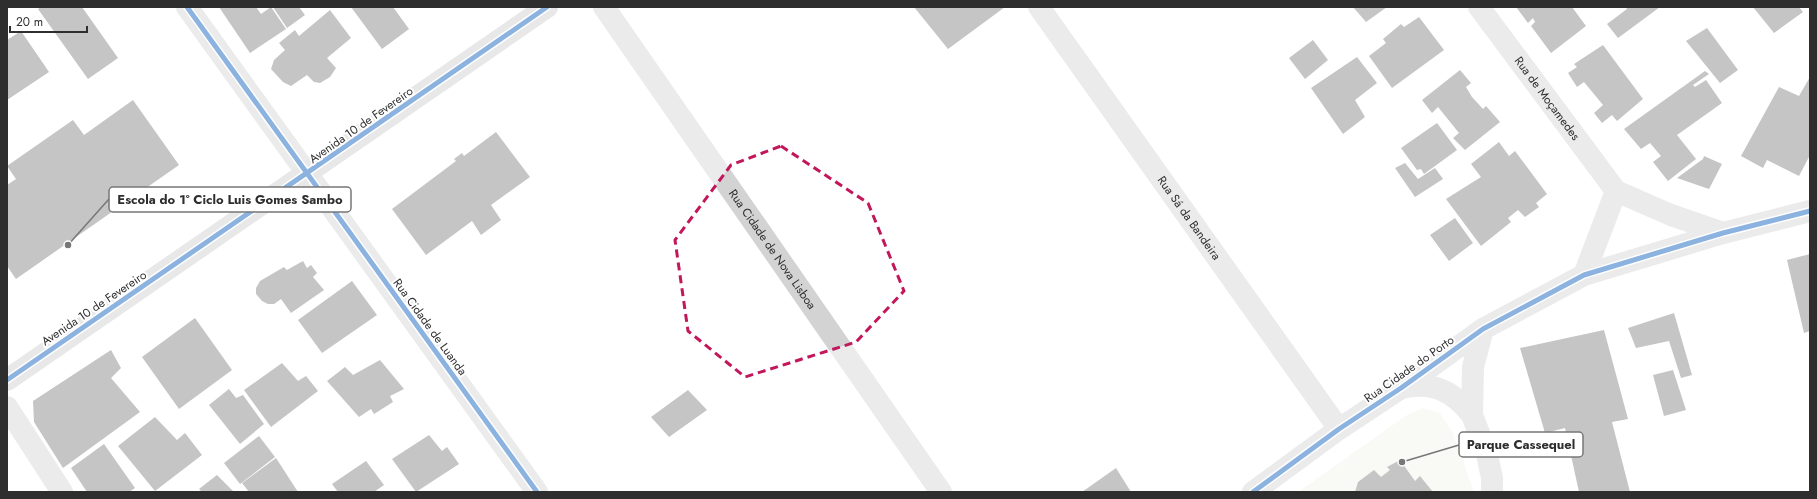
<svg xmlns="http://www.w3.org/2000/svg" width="1817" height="499" font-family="Jost,sans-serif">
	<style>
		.green { fill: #f2f4ec }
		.building { fill: #7e7e7e }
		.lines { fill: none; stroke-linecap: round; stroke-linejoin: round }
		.street { stroke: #d3d3d3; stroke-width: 22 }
		.secondary { stroke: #ccc; stroke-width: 22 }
		.cycleway-casing { stroke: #fff; stroke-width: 8 }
		.cycleway { stroke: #0057b8; stroke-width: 5 }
		.marked { fill: none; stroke: #c2185b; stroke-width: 3; stroke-dasharray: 8 5; stroke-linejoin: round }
		.labels { text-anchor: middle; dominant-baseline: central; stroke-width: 4; stroke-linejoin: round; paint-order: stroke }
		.street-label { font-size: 12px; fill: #2e2e2e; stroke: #fff }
		.leader { fill: none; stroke: #777; stroke-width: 1.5 }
		.callout-dot { fill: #777; stroke: #fff; stroke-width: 1.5 }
		.callout { fill: #fff; stroke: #777; stroke-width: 1.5 }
		.callout-label { font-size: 13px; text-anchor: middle; font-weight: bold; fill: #2e2e2e }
	</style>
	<rect width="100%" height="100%" fill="#fff"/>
	<path class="green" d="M1423 408 1440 413 1453 433 1474 492H1298L1407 415Z"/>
	<path class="building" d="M41 7H82L118 58 88 79 38 9Z
		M219 7H256L261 14 271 7 286 29 250 53Z
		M273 7H299L305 15 287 28Z
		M351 7H393L409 29 382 49Z
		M914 7H1005L948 49Z
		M1353 7H1387L1366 22Z
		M1516 7H1572L1586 26 1551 53 1531 26 1535 22 1533 18 1528 23Z
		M1626 7H1660L1618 38 1607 24 1627 9Z
		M1753 7H1799L1803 12 1774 33Z
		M330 10 351 38 327 58 336 68 330 77 320 83 314 82 307 75 291 86 283 82 271 69 274 60 285 50 279 43 295 30 299 36Z
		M1419 17 1444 50 1392 88 1369 56 1386 43 1383 39 1401 24 1404 27Z
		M1707 28 1738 70 1720 83 1686 41Z
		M21 31 49 72 7 100V40Z
		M1313 40 1328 60 1305 79 1289 58Z
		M1603 45 1643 99 1617 121 1612 115 1602 123 1594 113 1603 105 1584 82 1577 87 1568 73 1577 67 1574 64Z
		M1357 57 1377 83 1355 100 1365 117 1343 134 1311 88Z
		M1460 70 1471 83 1466 87 1472 97 1483 109 1486 106 1500 122 1465 150 1453 138 1459 133 1438 107 1432 113 1422 100Z
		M1705 71 1709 74 1693 85 1695 87 1706 80 1722 103 1677 135 1696 159 1668 181 1653 162 1661 156 1650 143 1641 149 1624 129Z
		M1810 77V155L1799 176 1767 160 1763 168 1741 156 1779 87 1799 96Z
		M133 100 179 165 16 279 7 266V185L16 179 7 166 73 120 84 135Z
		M1437 123 1457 150 1424 174 1421 169 1417 170 1401 148Z
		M496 132 530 177 491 205 501 220 481 235 472 221 426 255 392 209 456 161 454 159 462 153 464 156Z
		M1499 142 1509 156 1515 151 1547 194 1536 203 1539 207 1525 217 1518 210 1508 218 1511 222 1481 246 1446 199 1481 177 1471 164Z
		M1704 156 1722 164 1709 189 1677 178 1703 159Z
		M1405 163 1418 179 1435 168 1443 179 1415 197 1395 168Z
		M1455 218 1473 243 1449 261 1430 235Z
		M1810 254V331L1804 333 1787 260Z
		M303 261 307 268 311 265 317 273 313 277 324 290 291 313 281 299 274 304H268L262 301 256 294V288L260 281 284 267 287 270Z
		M352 281 377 315 322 353 298 320Z
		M1674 313 1692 375 1681 378 1669 341 1636 348 1628 328Z
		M195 318 232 370 179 409 142 357Z
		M1604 330 1628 419 1612 422 1630 492H1579L1565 428 1545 433 1520 348Z
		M111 350 121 368 111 378 140 412 63 468 34 422 33 401Z
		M380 360 404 389 390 396 393 402 374 414 371 409 359 417 327 381 345 367 353 375Z
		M282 363 298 381 306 376 318 391 271 427 244 390Z
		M1673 370 1686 410 1664 416 1653 375Z
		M229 389 236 398 243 395 264 424 240 444 209 405Z
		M688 390 707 410 669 437 651 417Z
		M155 417 177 440 185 433 202 455 155 491 118 446Z
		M429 435 442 451 447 447 459 464 416 492 392 459Z
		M259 436 275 457 240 484 224 463Z
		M104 444 135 488 129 492H87L71 468Z
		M276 458 298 492H249L242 483Z
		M1400 460 1415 481 1420 476 1433 492H1355L1358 482 1374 470 1381 477 1390 470 1387 467Z
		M366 461 384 485 374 492H338L332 484Z
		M1116 468 1131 492H1082Z
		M217 475 234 492H202L199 489Z"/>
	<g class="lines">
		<g class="street">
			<path d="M187 7 537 492"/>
			<path id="s1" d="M604 7 941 492"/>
			<path id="s2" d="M1039 7 1339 429"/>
			<path id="s3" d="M1479 7 1616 191 1671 215 1723 233"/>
			<path d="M1584 275 1616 191"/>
			<path d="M1483 329 1473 367 1472 415 1487 454 1492 478V492"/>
			<path d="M1401 388C1432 381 1452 390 1472 415"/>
			<path d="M7 407 62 492"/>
			<path d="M1253 492 1339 429 1401 388 1483 329 1584 275 1723 233 1810 211"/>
		</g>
		<path class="secondary" d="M7 380 547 7"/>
		<g class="cycleway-casing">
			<path id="cycleway" d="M187 7 537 492
				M7 380 547 7
				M1253 492 1339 429 1401 388 1483 329 1584 275 1723 233 1810 211"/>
		</g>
		<use href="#cycleway" class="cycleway"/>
	</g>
	<path d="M0 0H1817V499H0ZM781 146 868 203 904 291 856 342 745 377 688 331 675 240 731 165Z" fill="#fff" fill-opacity=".55" fill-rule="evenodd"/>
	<path class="marked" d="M781 146 868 203 904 291 856 342 745 377 688 331 675 240 731 165Z"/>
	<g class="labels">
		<g class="street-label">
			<text stroke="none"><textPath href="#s3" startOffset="114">Rua de Moçamedes</textPath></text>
			<text transform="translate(361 125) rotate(-35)">Avenida 10 de Fevereiro</text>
			<text stroke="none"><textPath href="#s2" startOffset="259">Rua Sá da Bandeira</textPath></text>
			<text stroke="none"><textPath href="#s1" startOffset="295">Rua Cidade de Nova Lisboa</textPath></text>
			<text transform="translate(94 308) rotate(-34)">Avenida 10 de Fevereiro</text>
			<text transform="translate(430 327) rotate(54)">Rua Cidade de Luanda</text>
			<text transform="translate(1409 369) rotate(-35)">Rua Cidade do Porto</text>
		</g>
	</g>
	<path class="leader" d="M68 245L109 199M1402 462L1459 445"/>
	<g class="callout-dot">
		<circle cx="68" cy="245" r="4"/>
		<circle cx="1402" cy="462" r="4"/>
	</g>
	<g class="callout">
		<rect x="109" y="187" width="242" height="25" rx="4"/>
		<rect x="1459" y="432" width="124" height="25" rx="4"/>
	</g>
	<g class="callout-label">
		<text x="230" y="204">Escola do 1º Ciclo Luis Gomes Sambo</text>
		<text x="1521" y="449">Parque Cassequel</text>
	</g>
	<rect width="1817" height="499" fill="none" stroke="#2e2e2e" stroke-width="16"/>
	<path d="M10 26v6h77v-6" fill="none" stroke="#2e2e2e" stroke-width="2"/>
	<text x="16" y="26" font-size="12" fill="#2e2e2e" stroke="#ffffff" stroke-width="3" paint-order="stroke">20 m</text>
</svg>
